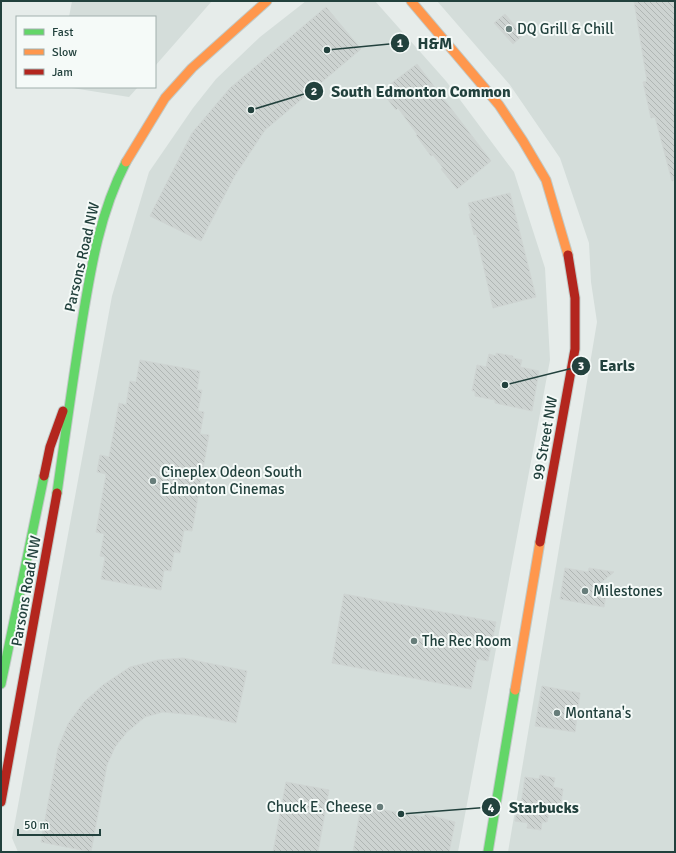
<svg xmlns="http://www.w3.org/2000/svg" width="676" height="853" font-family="Signika,sans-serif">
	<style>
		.built { fill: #d4ddda }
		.building { fill: url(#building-back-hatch); stroke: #cfd5d3 }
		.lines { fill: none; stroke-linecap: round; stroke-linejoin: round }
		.fast-casing { stroke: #c1cac7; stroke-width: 11 }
		.slow-casing { stroke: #c1cac7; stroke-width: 11 }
		.jam-casing { stroke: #c1cac7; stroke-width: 11 }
		.fast { stroke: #63d668; stroke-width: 9 }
		.slow { stroke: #ff974d; stroke-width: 9 }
		.jam { stroke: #b3261e; stroke-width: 9 }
		.poi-dot { fill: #677d7a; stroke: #f5faf8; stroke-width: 1.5 }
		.labels { text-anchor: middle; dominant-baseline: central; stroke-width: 4; stroke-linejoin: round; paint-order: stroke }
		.poi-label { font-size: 15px; fill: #22413d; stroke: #f5faf8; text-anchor: start }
		.street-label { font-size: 15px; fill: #22413d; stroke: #f5faf8 }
		.leader { fill: none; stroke: #22413d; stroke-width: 1.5 }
		.callout-dot { fill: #22413d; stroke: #f5faf8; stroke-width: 1.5 }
		.mark-label { font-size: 12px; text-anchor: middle; font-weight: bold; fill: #fff }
		.callout-label { font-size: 16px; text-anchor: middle; font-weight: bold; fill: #22413d; stroke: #f5faf8; stroke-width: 4; stroke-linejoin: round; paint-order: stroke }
	</style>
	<defs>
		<pattern id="building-back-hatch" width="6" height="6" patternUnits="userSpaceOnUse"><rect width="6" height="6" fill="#cdd3d1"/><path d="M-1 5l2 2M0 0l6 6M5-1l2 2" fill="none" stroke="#b0b6b4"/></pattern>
	</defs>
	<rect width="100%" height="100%" fill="#e6ecea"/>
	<path class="built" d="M72 1H212L155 66V17H69Z
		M306 1H375L446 81 514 172 545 268 550 360 458 852H18L12 838 112 296 149 172 193 108 216 79 260 37Z
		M437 1H675V852H508L597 322 591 282 589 243 560 158 510 85Z
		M66 87H138L129 97Z"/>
	<path class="building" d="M634 1H675V180L672 181 655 117 651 118 643 82 647 81Z
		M326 7 361 49 265 130 234 177 201 241 150 216 192 133 230 88Z
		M505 14 523 35 513 44 494 23Z
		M417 64 491 161 457 189 441 169 443 168 433 155 431 156 416 135 417 134 398 108 396 110 381 91Z
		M510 193 536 297 493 308 476 234 474 235 469 214H471L468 203Z
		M496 353 513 356V358L522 360 520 367 539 371 532 411 495 403V400L475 396V391H472L477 365 486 367 489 354 496 356Z
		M140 360 200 371 197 390H202L198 411 204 412 200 434 209 435 192 531 184 530 180 553 174 552 171 571 164 570 161 590 101 579 105 557 100 556 104 534 96 532 106 474 97 472 100 455 109 457 119 403 126 405 130 381 136 382Z
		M565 568 588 572 589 568 614 572 598 585 607 587 604 607 560 599Z
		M344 594 496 622 488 661 477 659 471 689 332 663Z
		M183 658 247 671 236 723 195 715 163 712 145 717 127 732 115 747 107 765 91 852 41 842 58 748 68 724 84 702 103 685 130 667 158 660Z
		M542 686 580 693 575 732 535 726Z
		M540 775 555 778 553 787 563 789 561 803 564 804 562 815 549 813 547 822H542L541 830 527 828 528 823 515 821 518 804H521L525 777 539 779Z
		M286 782 329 790 318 852H273Z
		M361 806 424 817 425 814 455 822 449 852H353Z"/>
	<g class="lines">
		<g class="fast-casing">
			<path id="fast" d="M57 493C65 436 73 379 82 322 91 267 100 212 126 162
				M1 684 44 476
				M488 852 515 690"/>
		</g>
		<g class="slow-casing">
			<path id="slow" d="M411 1 499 105 523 141 546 180 568 255
				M126 162 165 98 192 68 267 1
				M515 690 540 542"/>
		</g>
		<g class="jam-casing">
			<path id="jam" d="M44 476 50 447 63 411
				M540 542 575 349V298L568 255
				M1 802 57 493"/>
		</g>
		<use href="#fast" class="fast"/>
		<use href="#slow" class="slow"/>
		<use href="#jam" class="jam"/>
	</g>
	<g class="poi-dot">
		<circle cx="509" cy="29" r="4"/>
		<circle cx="153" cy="481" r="4"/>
		<circle cx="585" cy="591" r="4"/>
		<circle cx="414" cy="641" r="4"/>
		<circle cx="557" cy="713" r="4"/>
		<circle cx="380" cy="807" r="4"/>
	</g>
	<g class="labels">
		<g class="poi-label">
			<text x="517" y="29">DQ Grill &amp; Chill</text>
			<text x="161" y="472">Cineplex Odeon South<tspan x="161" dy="17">Edmonton Cinemas</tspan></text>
			<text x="593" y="591">Milestones</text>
			<text x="422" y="641">The Rec Room</text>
			<text x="565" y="713">Montana's</text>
			<text x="372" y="807" text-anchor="end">Chuck E. Cheese</text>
		</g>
		<g class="street-label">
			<text transform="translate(82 257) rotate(-77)">Parsons Road NW</text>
			<text transform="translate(545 438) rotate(-80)">99 Street NW</text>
			<text transform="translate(26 591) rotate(-80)">Parsons Road NW</text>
		</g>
	</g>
	<path class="leader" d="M327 50L400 43M251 110L314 91M505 385L581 366M401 814L491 807"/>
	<g class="callout-dot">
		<circle cx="327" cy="50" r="4"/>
		<circle cx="251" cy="110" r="4"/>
		<circle cx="505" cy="385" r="4"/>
		<circle cx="401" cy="814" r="4"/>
		<circle cx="400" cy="43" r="10"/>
		<circle cx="314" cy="91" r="10"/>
		<circle cx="581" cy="366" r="10"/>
		<circle cx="491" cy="807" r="10"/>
	</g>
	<g class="mark-label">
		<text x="400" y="47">1</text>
		<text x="314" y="95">2</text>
		<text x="581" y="370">3</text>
		<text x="491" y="812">4</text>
	</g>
	<g class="callout-label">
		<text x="435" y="49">H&amp;M</text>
		<text x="421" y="97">South Edmonton Common</text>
		<text x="617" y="371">Earls</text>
		<text x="544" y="813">Starbucks</text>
	</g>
	<rect width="676" height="853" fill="none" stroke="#22413d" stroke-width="4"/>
	<rect x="16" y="16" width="140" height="72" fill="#f5faf8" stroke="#a1b0ad"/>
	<rect x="24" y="29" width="20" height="6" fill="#63d668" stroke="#a1b0ad"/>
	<text x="52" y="36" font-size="12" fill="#22413d">Fast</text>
	<rect x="24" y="49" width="20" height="6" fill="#ff974d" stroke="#a1b0ad"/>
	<text x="52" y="56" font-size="12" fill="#22413d">Slow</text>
	<rect x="24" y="69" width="20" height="6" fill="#b3261e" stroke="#a1b0ad"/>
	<text x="52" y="76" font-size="12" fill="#22413d">Jam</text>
	<path d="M18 829v6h82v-6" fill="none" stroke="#22413d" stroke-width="2"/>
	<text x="24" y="829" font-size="12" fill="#22413d" stroke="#f5faf8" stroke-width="3" paint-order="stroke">50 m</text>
</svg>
